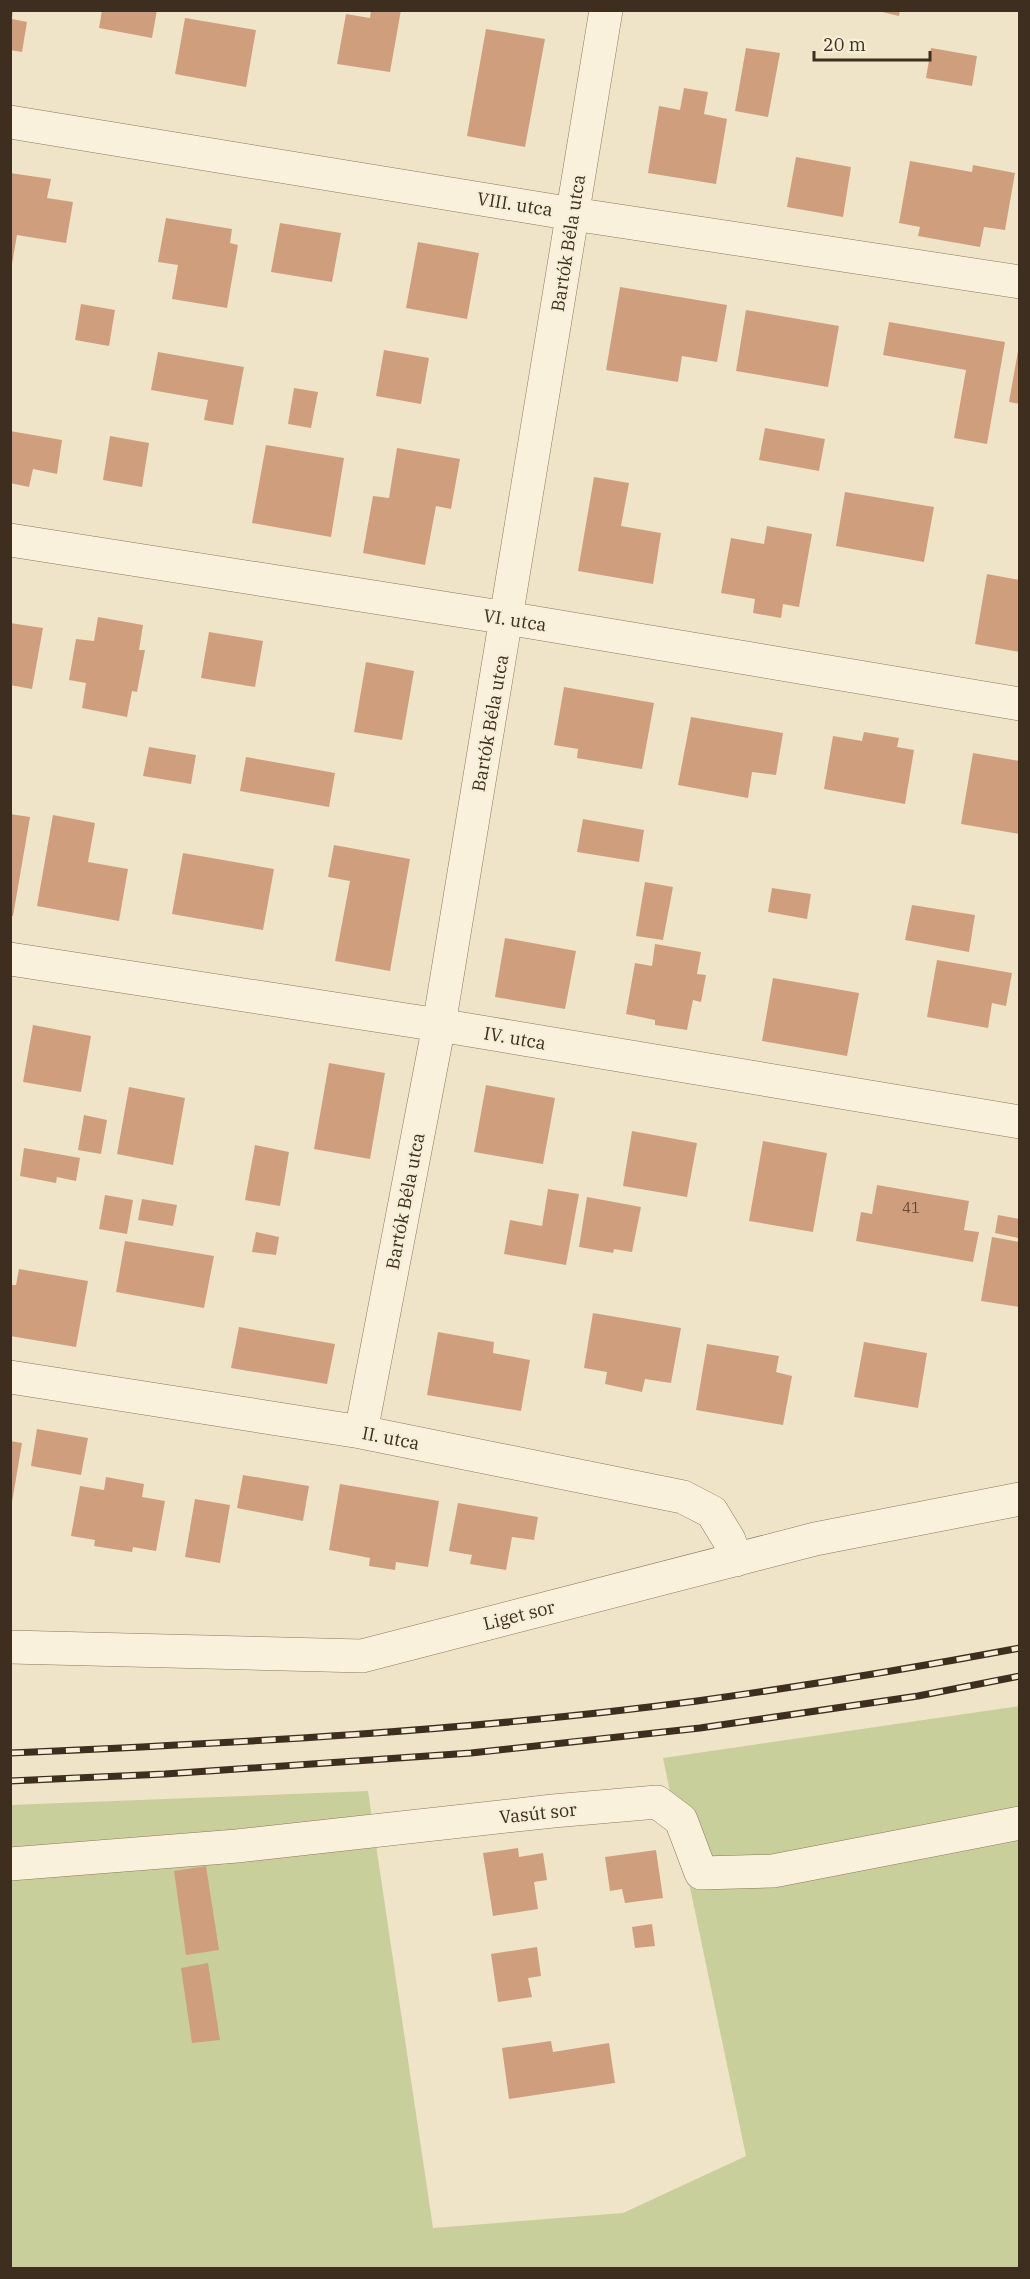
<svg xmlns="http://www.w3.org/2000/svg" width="1030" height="2279" font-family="'IBM Plex Serif',serif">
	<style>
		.green { fill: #c9cf9b }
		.building { fill: #cf9f7d }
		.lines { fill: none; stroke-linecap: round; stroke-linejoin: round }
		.minor-casing { stroke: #8d765c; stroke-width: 34 }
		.minor { stroke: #faf1dc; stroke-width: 33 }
		.rail-casing { stroke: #3d2e20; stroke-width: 7 }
		.rail { stroke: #f7eed8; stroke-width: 4.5; stroke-dasharray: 14; stroke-linecap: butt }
		.labels { text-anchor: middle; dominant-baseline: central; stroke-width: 4.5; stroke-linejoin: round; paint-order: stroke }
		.number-label { font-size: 15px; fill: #624a37 }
		.street-label { font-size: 18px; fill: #3d2e20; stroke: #f7eed8 }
	</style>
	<rect width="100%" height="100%" fill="#f0e4c8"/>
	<path class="green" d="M1019 1706V2268H11L10 1805 368 1791 433 2228 623 2213 746 2156 663 1758Z"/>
	<path class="building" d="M10 10H13L12 19 27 22 22 52 10 50Z
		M102 10H157L152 38 99 28Z
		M371 10H401L390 72 337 64 346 14 370 18Z
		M874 10H900L899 16Z
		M185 18 256 30 246 87 175 74Z
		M486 29 545 39 525 147 467 136Z
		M746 48 780 53 768 117 735 111Z
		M931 48 977 56 972 86 926 78Z
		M684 88 708 92 704 114 727 119 716 184 648 173 659 106 680 110Z
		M796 157 851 167 843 217 787 207Z
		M910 161 972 172 973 165 1015 173 1005 230 984 227 980 247 918 236 920 227 899 223Z
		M10 173 51 179 47 198 73 202 66 243 17 235 12 264Z
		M166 218 232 229 230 243 238 245 227 308 172 299 178 265 158 262Z
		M280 223 341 233 332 282 271 272Z
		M418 242 479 253 467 319 406 308Z
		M620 287 727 305 717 362 682 356 678 382 606 370Z
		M81 304 115 310 109 346 75 340Z
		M746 310 839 326 828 387 736 371Z
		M889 322 1005 342 987 444 954 438 966 370 883 355Z
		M384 350 429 358 421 404 376 396Z
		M1018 351H1020V404L1009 402Z
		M158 352 244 367 233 425 204 420 208 400 151 390Z
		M294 388 318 392 311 428 288 424Z
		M765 428 825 439 819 471 759 460Z
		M10 431 62 440 57 474 33 469 29 487 10 483Z
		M110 436 149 443 142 487 103 480Z
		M266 445 344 458 331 537 252 523Z
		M397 448 460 459 451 509 436 506 425 565 363 553 373 496 389 498Z
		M594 477 629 483 621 526 661 533 653 584 578 571Z
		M845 492 934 507 924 562 836 546Z
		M767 526 812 534 799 607 783 604 781 618 753 613 755 599 721 593 731 538 764 544Z
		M987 574 1020 580V652L975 644Z
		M98 617 143 625 139 650H145L137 692 132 691 127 717 82 708 86 683 69 680 76 639 94 641Z
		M10 623 43 628 32 689 10 685Z
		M209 632 263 641 255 687 201 678Z
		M366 662 414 671 402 740 354 732Z
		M564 687 654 703 642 769 577 758 578 749 554 745Z
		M691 717 783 733 776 775 752 772 748 798 678 785Z
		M864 732 899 738 897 747 914 750 905 804 824 789 833 736 862 741Z
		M149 747 196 755 191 784 143 776Z
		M973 753 1020 761V834L961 824Z
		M246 757 335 773 329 807 240 791Z
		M10 814 30 817 13 916H10Z
		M53 815 95 823 88 862 128 869 119 921 37 906Z
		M583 819 644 830 639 862 577 852Z
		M334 845 410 859 390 971 335 961 350 881 328 877Z
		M183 853 274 869 263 930 172 914Z
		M645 882 673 887 663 940 636 936Z
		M772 888 811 894 807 919 768 912Z
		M912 905 975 915 969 952 905 940Z
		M505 938 576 951 565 1009 495 997Z
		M655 944 701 952 697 974 706 975 701 1002 693 1000 687 1030 655 1025V1020L626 1014 635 963 652 966Z
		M937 960 1012 973 1006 1006 992 1003 988 1028 927 1017Z
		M773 978 859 993 847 1056 762 1041Z
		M33 1025 91 1036 81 1092 23 1082Z
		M329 1063 385 1073 370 1159 314 1149Z
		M486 1085 555 1098 543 1164 474 1152Z
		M129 1087 185 1098 173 1165 117 1154Z
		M84 1115 107 1120 101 1154 78 1150Z
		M632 1131 697 1143 687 1197 623 1186Z
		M763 1141 827 1153 813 1232 749 1221Z
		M255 1145 289 1152 280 1206 245 1200Z
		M24 1148 80 1158 76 1181 57 1177 56 1183 20 1176Z
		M877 1185 969 1201 964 1230 979 1232 973 1262 856 1241 861 1212 872 1214Z
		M548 1189 579 1194 566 1265 504 1254 510 1220 542 1226Z
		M105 1195 133 1200 127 1234 99 1229Z
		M587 1197 641 1207 632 1252 614 1249 613 1253 579 1247Z
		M142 1199 177 1205 173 1226 138 1220Z
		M998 1215 1020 1219 1018 1238 995 1233Z
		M256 1232 279 1237 276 1255 252 1252Z
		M992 1237 1020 1242V1307L981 1301Z
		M125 1241 214 1256 204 1308 116 1292Z
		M19 1269 88 1281 76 1347 10 1336V1285H16Z
		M593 1313 681 1328 671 1383 645 1379 642 1392 605 1384 607 1372 584 1368Z
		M239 1327 335 1344 327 1384 231 1368Z
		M438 1332 494 1342 493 1353 530 1360 521 1411 427 1395Z
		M864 1342 927 1353 918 1408 854 1397Z
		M707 1344 779 1356 776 1372 792 1376 783 1425 696 1410Z
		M37 1429 88 1438 81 1475 31 1466Z
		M10 1441 22 1443 12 1502H10Z
		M243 1475 309 1486 303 1521 237 1508Z
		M106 1477 144 1484 142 1497 165 1501 156 1551 133 1547 132 1552 94 1546 95 1540 71 1536 80 1486 104 1490Z
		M340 1484 439 1501 428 1567 396 1562 395 1570 369 1566 370 1558 329 1550Z
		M195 1499 230 1505 220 1563 185 1557Z
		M458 1503 538 1517 534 1540 512 1537 506 1570 470 1564 472 1555 449 1551Z
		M518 1848 519 1857 543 1853 547 1880 534 1882 538 1909 493 1916 483 1853Z
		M656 1850 663 1898 625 1903 622 1889 610 1891 605 1857Z
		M206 1866 219 1950 186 1955 174 1871Z
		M652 1924 655 1946 635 1948 632 1927Z
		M537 1947 541 1976 528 1978 532 1997 498 2002 491 1954Z
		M208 1963 220 2040 192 2043 181 1968Z
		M551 2041 553 2052 609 2043 615 2083 509 2099 502 2048Z"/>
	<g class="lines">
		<g class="minor-casing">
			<path id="minor" d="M10 122 573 214 1020 282
				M10 540 507 618 1020 704
				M10 959 439 1025 1020 1122
				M10 1377 361 1432 683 1497 712 1512 729 1540 736 1560
				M361 1432 439 1025 606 10
				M10 1647 362 1656 815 1539 1020 1499
				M10 1864 237 1846 553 1811 657 1802 681 1820 701 1873 773 1871 1020 1823"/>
		</g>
		<use href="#minor" class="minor"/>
		<g class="rail-casing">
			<path id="rail" d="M10 1753C239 1743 470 1731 697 1701 805 1686 913 1668 1020 1648
				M10 1781 165 1774 471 1753 700 1728 918 1696 1020 1676"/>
		</g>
		<use href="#rail" class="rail"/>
	</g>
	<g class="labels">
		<g class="number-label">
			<text x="911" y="1207">41</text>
		</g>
		<g class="street-label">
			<text transform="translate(515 204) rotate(9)">VIII. utca</text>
			<text transform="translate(568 243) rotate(-81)">Bartók Béla utca</text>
			<text transform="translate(515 620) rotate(9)">VI. utca</text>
			<text transform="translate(490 723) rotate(-80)">Bartók Béla utca</text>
			<text transform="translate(515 1038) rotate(10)">IV. utca</text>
			<text transform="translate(405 1201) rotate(-79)">Bartók Béla utca</text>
			<text transform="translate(391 1438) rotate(11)">II. utca</text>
			<text transform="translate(519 1615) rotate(-14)">Liget sor</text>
			<text transform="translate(538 1813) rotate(-6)">Vasút sor</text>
		</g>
	</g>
	<rect width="1030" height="2279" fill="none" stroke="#3d2e20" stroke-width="24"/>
	<path d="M814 51v9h116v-9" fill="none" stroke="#3d2e20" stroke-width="3"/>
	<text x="823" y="51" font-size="18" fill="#3d2e20" stroke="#f7eed8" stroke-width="4.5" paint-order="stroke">20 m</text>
</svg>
